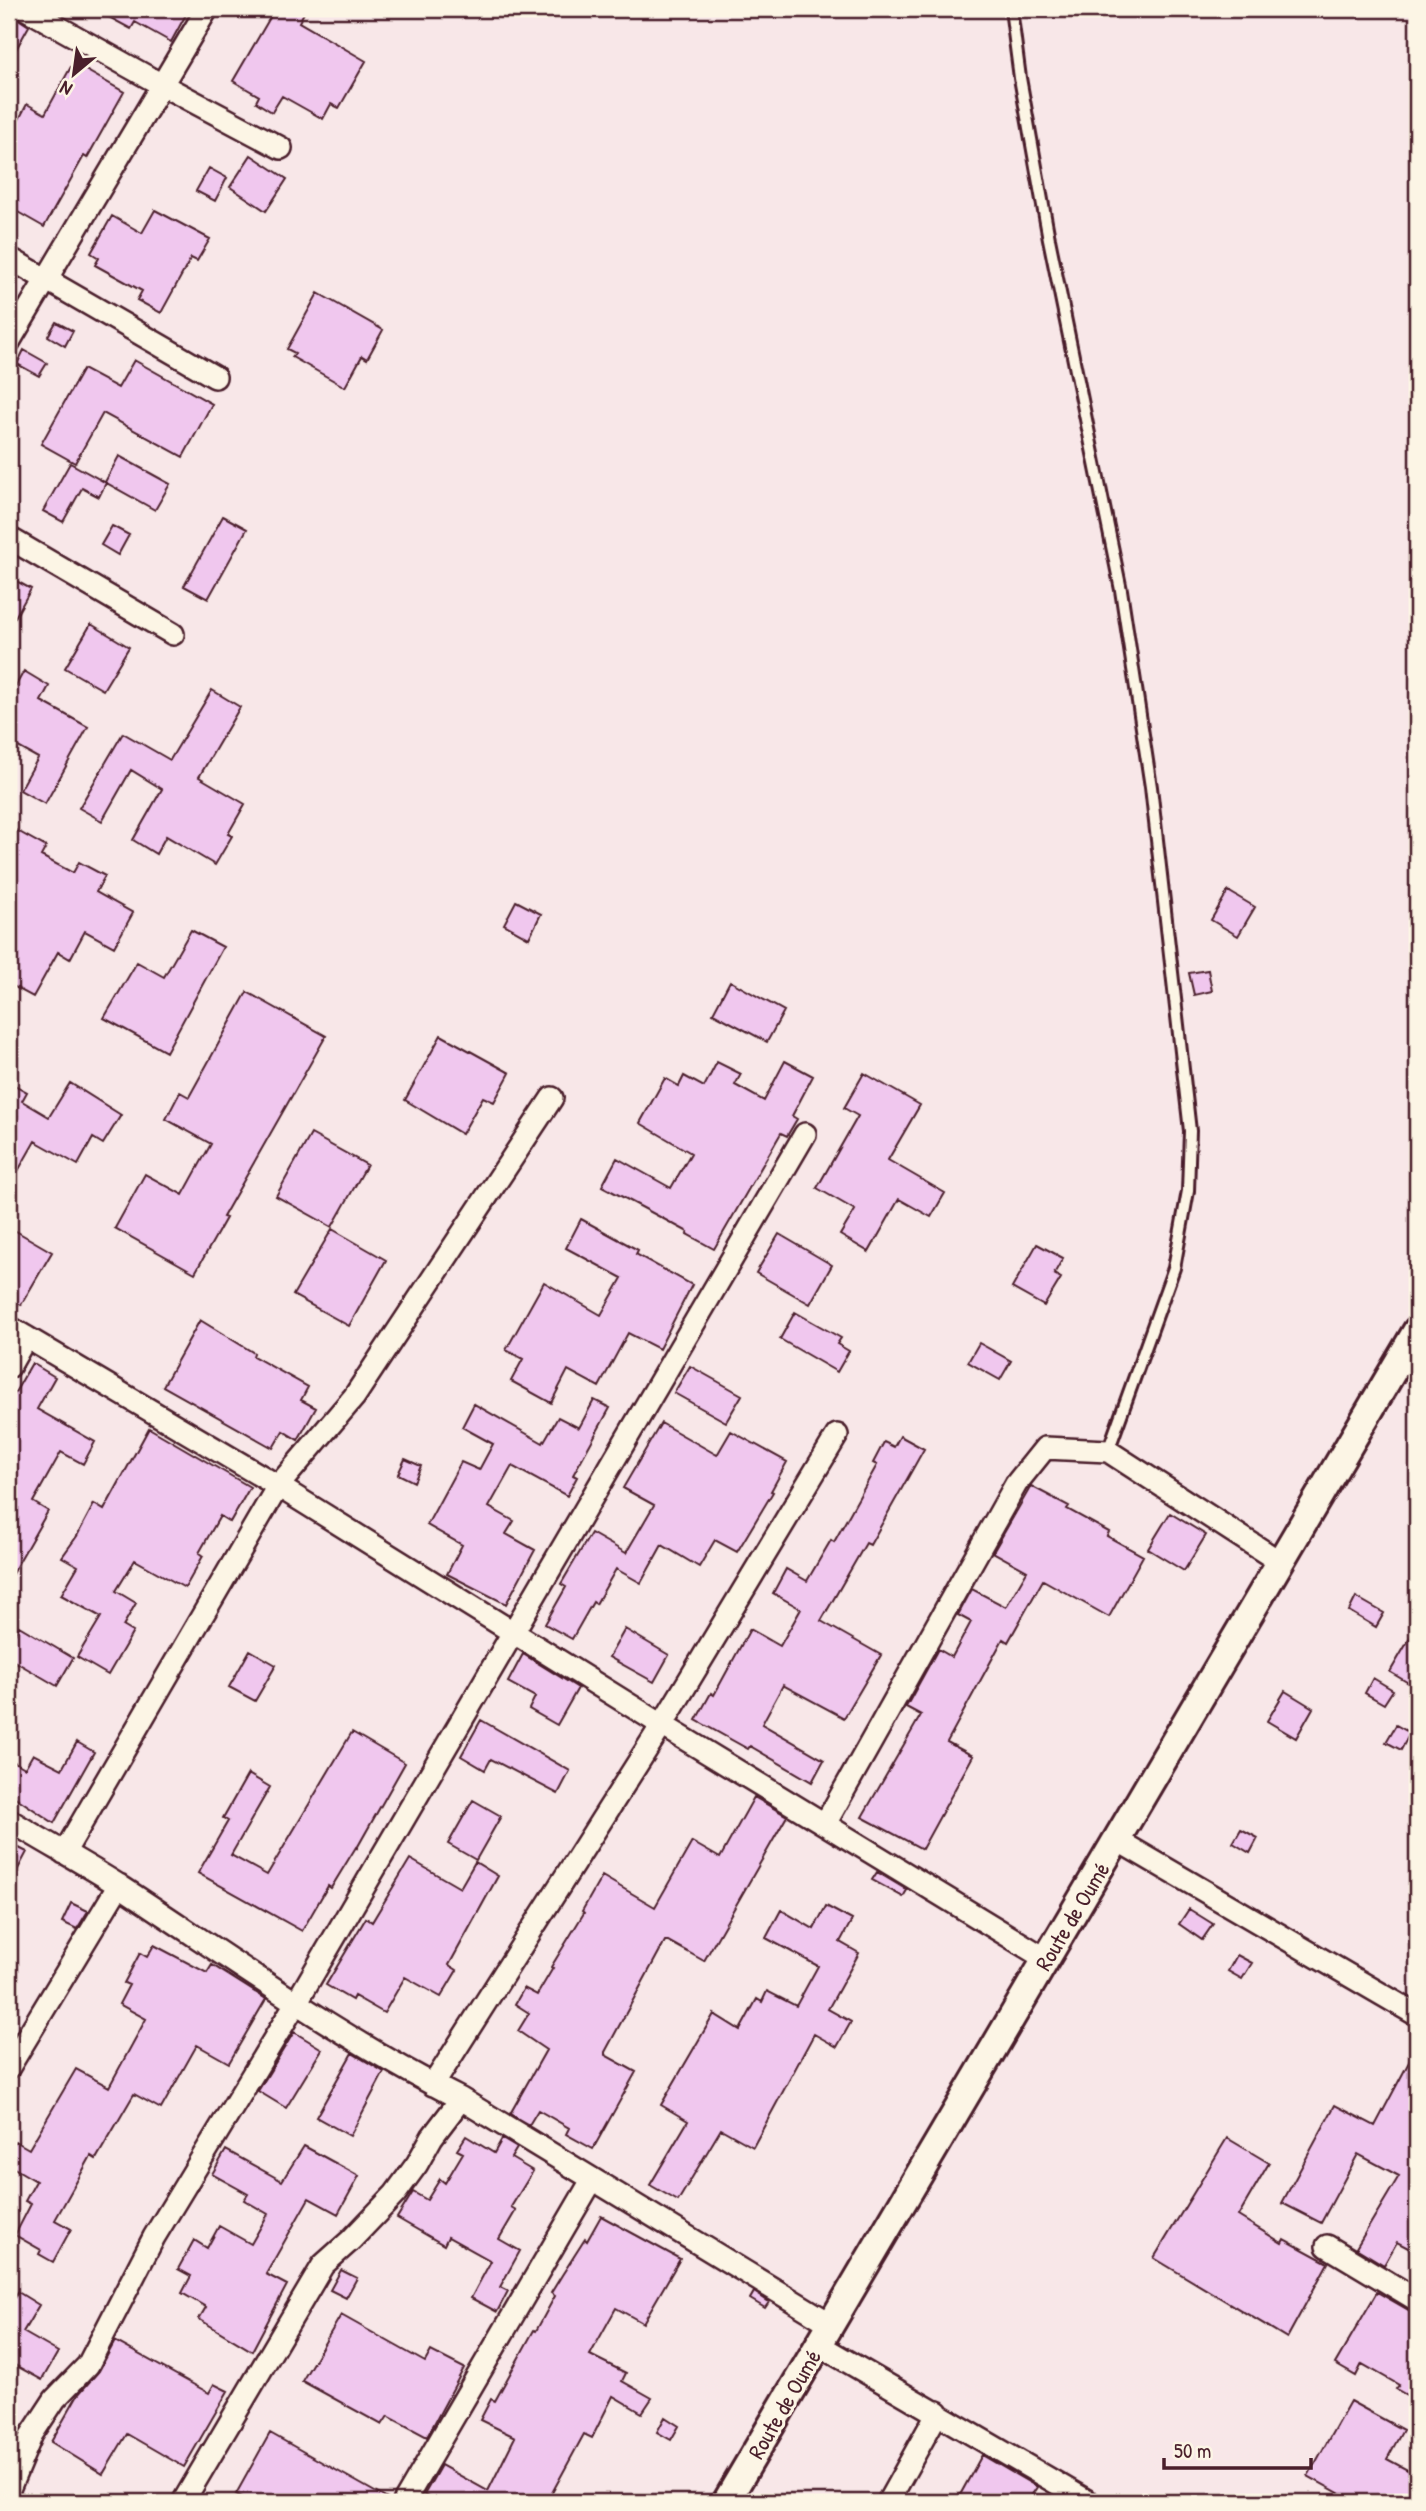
<svg xmlns="http://www.w3.org/2000/svg" width="1426" height="2511" font-family="'Patrick Hand',sans-serif">
	<style>
		.building { fill: #f0c7ee; stroke: #4a1f2b; stroke-width: 2 }
		.lines { fill: none; stroke-linecap: round; stroke-linejoin: round }
		.service-casing { stroke: #4a1f2b; stroke-width: 16 }
		.minor-casing { stroke: #4a1f2b; stroke-width: 26 }
		.tertiary-casing { stroke: #4a1f2b; stroke-width: 32 }
		.service { stroke: #fcf5e5; stroke-width: 10 }
		.minor { stroke: #fcf5e5; stroke-width: 21 }
		.tertiary { stroke: #fcf5e5; stroke-width: 26 }
		.labels { text-anchor: middle; dominant-baseline: central; stroke-width: 6; stroke-linejoin: round; paint-order: stroke }
		.street-label { font-size: 23px; fill: #4a1f2b; stroke: #fcf5e5 }
	</style>
	<rect width="100%" height="100%" fill="#f8e7e8"/>
	<filter id="ink" filterUnits="userSpaceOnUse"><feTurbulence type="fractalNoise" baseFrequency=".0143" numOctaves="2"/><feDisplacementMap in="SourceGraphic" scale="14" xChannelSelector="R" yChannelSelector="G"/><feConvolveMatrix kernelMatrix="1 2 1 2 8 2 1 2 1" color-interpolation-filters="sRGB"/></filter>
	<g filter="url(#ink)">
		<path class="building" d="M94 9H189L171 42 135 22 131 29Z
			M275 9H306L299 22 366 61 339 108 331 104 323 119 282 96 272 112 256 102 259 96 233 81Z
			M9 13 29 26 9 62Z
			M73 63 124 92 87 158 84 156 44 227 9 207V123L15 127 27 104 45 114Z
			M251 155 287 179 266 211 230 187Z
			M209 168 227 178 215 201 196 191Z
			M155 210 210 239 197 261 191 258 161 313 137 300 142 291 95 265 99 258 91 253 112 216 142 233Z
			M318 293 383 330 367 359 362 356 345 387 292 357 295 353 287 349Z
			M56 322 73 331 65 346 48 336Z
			M24 350 47 363 39 376 17 364Z
			M134 360 212 404 183 457 103 413 75 463 41 444 83 369 118 388Z
			M119 456 170 484 155 510 105 482Z
			M70 463 106 483 99 497 82 488 63 522 43 511Z
			M223 516 247 529 208 599 184 586Z
			M112 526 129 535 118 555 101 545Z
			M9 577 31 589 9 628Z
			M91 624 129 647 103 690 65 668Z
			M24 671 49 686 41 701 88 727 45 804 20 790 38 758 9 742V698Z
			M212 690 240 707 199 777 245 804 228 834 232 836 215 865 166 836 156 854 133 840 162 789 131 770 102 821 79 808 123 733 170 760Z
			M14 829 46 847 41 856 73 873 79 862 105 876 96 892 133 913 114 947 85 931 70 959 58 952 33 997 9 984V838Z
			M1228 891 1255 907 1238 936 1211 920Z
			M516 901 541 914 529 938 504 924Z
			M191 930 223 947 166 1052 104 1018 137 962 164 977Z
			M1208 970 1212 991 1194 995 1189 973Z
			M730 981 784 1011 767 1042 713 1013Z
			M247 992 326 1036 223 1217 226 1218 195 1273 115 1228 145 1174 183 1195 211 1144 166 1119 180 1092 189 1097Z
			M441 1035 510 1073 494 1102 483 1097 462 1134 405 1100Z
			M785 1061 813 1076 792 1116 797 1119 787 1136 781 1133 714 1249 687 1234 688 1232 602 1186 617 1158 671 1188 691 1153 640 1123 665 1078 679 1086 684 1076 704 1087 717 1062 741 1074 735 1085 764 1101Z
			M864 1073 920 1105 888 1160 945 1193 931 1217 899 1199 869 1252 840 1235 855 1210 817 1188 858 1116 844 1108Z
			M9 1082 27 1092 22 1101 49 1117 70 1083 121 1115 103 1144 93 1138 78 1165 35 1141 9 1187V1129L17 1116 14 1115 9 1124Z
			M311 1134 367 1165 332 1227 276 1196Z
			M581 1219 638 1250 636 1254 692 1285 659 1349 628 1333 599 1387 568 1370 551 1403 511 1381 523 1359 506 1350 544 1282 601 1315 622 1278 566 1248Z
			M9 1227 52 1252 21 1305 9 1298Z
			M332 1229 386 1260 349 1326 293 1295Z
			M779 1234 832 1265 810 1304 756 1273Z
			M1037 1244 1063 1258 1054 1274 1061 1278 1044 1306 1012 1288Z
			M795 1312 841 1338 837 1344 849 1351 837 1372 780 1339Z
			M200 1320 254 1353 253 1356 308 1387 301 1400 316 1408 298 1440 283 1431 273 1448 163 1386Z
			M979 1343 1011 1361 1000 1380 968 1362Z
			M32 1363 55 1377 37 1409 95 1442 83 1464 61 1452 33 1502 48 1511 9 1579V1403Z
			M690 1366 742 1395 726 1422 674 1393Z
			M594 1400 610 1408 573 1475 577 1477 567 1496 512 1466 489 1507 514 1521 506 1534 535 1550 506 1604 447 1574 462 1545 427 1525 461 1462 479 1470 493 1444 462 1427 474 1404 543 1443 558 1417 579 1428Z
			M661 1423 717 1455 731 1431 787 1462 771 1491 773 1492 737 1552 715 1540 699 1567 662 1545 641 1583 616 1569 596 1604 593 1602 572 1639 545 1624 566 1587 561 1584 591 1533 626 1553 654 1505 623 1488Z
			M149 1428 250 1487 230 1522 220 1516 199 1553 203 1556 185 1588 135 1560 116 1591 136 1603 123 1626 133 1632 108 1675 77 1657 101 1617 61 1595 78 1566 62 1557 77 1536 94 1504 104 1510Z
			M900 1436 924 1449 870 1545 866 1543 821 1621 881 1655 844 1718 783 1685 762 1724 824 1760 812 1782 750 1746 748 1749 696 1720 711 1693 714 1695 750 1629 780 1646 801 1609 773 1593 786 1569 807 1581 831 1540 834 1542 877 1465 873 1463 884 1442 894 1447Z
			M405 1459 421 1466 414 1482 398 1474Z
			M1031 1486 1069 1506 1067 1509 1109 1532 1107 1536 1143 1556 1109 1617 1043 1580 1008 1642 1003 1639 947 1742 973 1756 922 1849 862 1817 921 1715 906 1707 938 1649 952 1657 971 1622 958 1615 972 1589 1006 1607 1027 1571 993 1552Z
			M1170 1513 1206 1535 1184 1571 1148 1549Z
			M1356 1597 1384 1613 1376 1627 1349 1611Z
			M19 1626 73 1658 57 1686 9 1658V1644Z
			M1417 1626V1688L1390 1672Z
			M625 1629 669 1655 654 1682 609 1657Z
			M250 1650 276 1665 255 1701 229 1687Z
			M523 1654 578 1688 557 1725 529 1709 535 1697 508 1682Z
			M1373 1678 1393 1690 1384 1704 1365 1693Z
			M1285 1691 1313 1708 1296 1738 1267 1721Z
			M481 1720 570 1771 558 1794 491 1759 485 1770 461 1756Z
			M1396 1725 1410 1733 1401 1750 1386 1742Z
			M352 1732 405 1763 357 1848 356 1847 331 1888 328 1886 302 1931 198 1873 228 1821 223 1818 248 1774 270 1787 231 1855 267 1875Z
			M77 1742 94 1752 54 1823 9 1793V1759L25 1768 33 1754 62 1769Z
			M754 1797 787 1816 704 1961 668 1941H665L605 2052V2055L636 2072 593 2149 566 2134 569 2128 538 2110 529 2125 510 2114 546 2050 518 2031 529 2013 515 2004 524 1988 537 1995 553 1968 551 1967 584 1913 582 1911 602 1876 655 1907 692 1842 720 1858Z
			M473 1800 501 1816 476 1860 448 1844Z
			M1241 1829 1258 1838 1250 1853 1233 1843Z
			M9 1843 27 1852 9 1886Z
			M410 1859 460 1888 475 1862 498 1876 449 1965 457 1970 441 1997 405 1977 384 2013 354 1996 352 2000 326 1985 366 1918 372 1922Z
			M877 1872 907 1890 903 1897 872 1880Z
			M71 1903 88 1911 77 1929 62 1922Z
			M826 1906 852 1920 840 1942 859 1953 828 2009 851 2022 837 2047 814 2034 753 2147 721 2129 678 2201 650 2185 688 2121 661 2105 714 2014 740 2030 757 1999 762 2002 767 1991 796 2006 818 1966 766 1938 781 1910 814 1929Z
			M1189 1909 1213 1924 1202 1940 1179 1924Z
			M154 1945 207 1973 212 1965 266 1999 229 2063 197 2045 161 2109 134 2094 96 2159 91 2156 55 2220 71 2229 53 2262 39 2254 41 2250 15 2235 31 2204 25 2201 36 2181 9 2165V2152L15 2141 29 2149 76 2069 109 2087 146 2019 119 2004 129 1985 124 1983 140 1953 147 1957Z
			M1237 1955 1252 1963 1242 1979 1228 1971Z
			M294 2032 322 2049 286 2108 258 2091Z
			M1417 2047V2247L1412 2244 1410 2249 1397 2242 1384 2265 1356 2248 1399 2176 1358 2154 1321 2223 1282 2203 1335 2105 1375 2126Z
			M352 2053 384 2072 350 2136 316 2117Z
			M466 2136 494 2153 502 2139 517 2148 511 2158 533 2171 511 2207 516 2210 499 2239 520 2251 500 2287 508 2291 497 2312 471 2298 491 2261 448 2237 444 2245 397 2218 413 2192 427 2200 440 2179 445 2183 463 2153 457 2150Z
			M1227 2138 1269 2163 1238 2216 1282 2243 1284 2239 1328 2263 1287 2338 1154 2258Z
			M304 2146 359 2176 338 2214 309 2198 266 2274 287 2285 252 2351 199 2319 206 2307 182 2293 191 2276 178 2269 194 2240 207 2248 219 2226 251 2244 268 2214 244 2200 248 2194 212 2174 226 2150 282 2181Z
			M601 2216 680 2259 643 2323 616 2308 590 2355 626 2373 622 2381 652 2398 642 2413 613 2396 592 2438 584 2434 547 2502H438L424 2495 441 2465 488 2491 515 2437 480 2420 491 2399 495 2401 534 2330 536 2331 555 2296 551 2293 562 2275 585 2239 587 2241Z
			M341 2270 357 2278 346 2298 330 2290Z
			M18 2292 39 2305 23 2332 58 2352 42 2380 9 2362V2307Z
			M754 2292 769 2302 765 2308 750 2299Z
			M1377 2292 1417 2315V2401L1396 2389 1399 2385 1362 2364 1356 2376 1335 2364Z
			M341 2315 425 2362 431 2351 464 2368 427 2437 388 2416 382 2425 302 2381Z
			M115 2341 209 2393 214 2384 228 2391 184 2467 127 2434 103 2474 51 2442 77 2396 99 2371Z
			M1350 2401 1403 2430 1387 2459 1417 2475V2502H1355L1308 2476Z
			M665 2417 679 2426 671 2440 657 2432Z
			M270 2433 391 2501V2502H252L236 2494Z
			M982 2455 1037 2487 1027 2502H972L960 2495Z"/>
		<g class="lines">
			<g class="service-casing">
				<path id="service" d="M1011 9 1020 78 1049 239 1121 590 1151 787 1190 1131 1188 1191 1174 1268 1108 1451"/>
			</g>
			<g class="minor-casing">
				<path id="minor" d="M26 9 162 85 281 148
					M9 258 215 377
					M9 342 207 9
					M9 538 173 634
					M9 1327 278 1486 662 1725 1046 1959
					M9 1367 26 1337
					M9 1820C46 1843 86 1864 123 1888 233 1960 342 2039 461 2099L831 2324
					M825 1824 1016 1484 1045 1448 1108 1451 1280 1562
					M1117 1840 1417 2015
					M64 1853 278 1486 354 1397 552 1098
					M9 2067 119 1885
					M433 2085 662 1725 837 1435
					M1327 2246 1417 2300
					M819 2345 1089 2502
					M9 2489 32 2434 55 2399 88 2365 154 2237 296 2003 805 1134
					M183 2502 323 2265 351 2240 395 2194 417 2164 432 2137 461 2099
					M404 2502 592 2180
					M888 2502 938 2412"/>
			</g>
			<g class="tertiary-casing">
				<path id="tertiary" d="M726 2502 1417 1330"/>
			</g>
			<use href="#service" class="service"/>
			<use href="#minor" class="minor"/>
			<use href="#tertiary" class="tertiary"/>
		</g>
	</g>
	<g class="labels">
		<g class="street-label">
			<text transform="translate(1072 1916) rotate(-59)">Route de Oumé</text>
			<text transform="translate(784 2404) rotate(-60)">Route de Oumé</text>
		</g>
	</g>
	<rect width="1426" height="2511" fill="none" stroke="#fcf5e5" stroke-width="35"/>
	<rect x="18" y="18" width="1391" height="2476" fill="none" stroke="#4a1f2b" stroke-width="2.5" filter="url(#ink)"/>
	<g transform="translate(74 74) rotate(209)" stroke="#fcf5e5" stroke-width="5" paint-order="stroke">
	<path d="M0-5L12 26L0 18L-12 26Z" fill="#4a1f2b"/>
	<text y="-10" font-size="19" font-weight="bold" text-anchor="middle" fill="#4a1f2b">N</text>
	</g>
	<path d="M1164 2458v10h147v-10" fill="none" stroke="#4a1f2b" stroke-width="3.5"/>
	<text x="1174" y="2458" font-size="21" fill="#4a1f2b" stroke="#fcf5e5" stroke-width="5" paint-order="stroke">50 m</text>
</svg>
